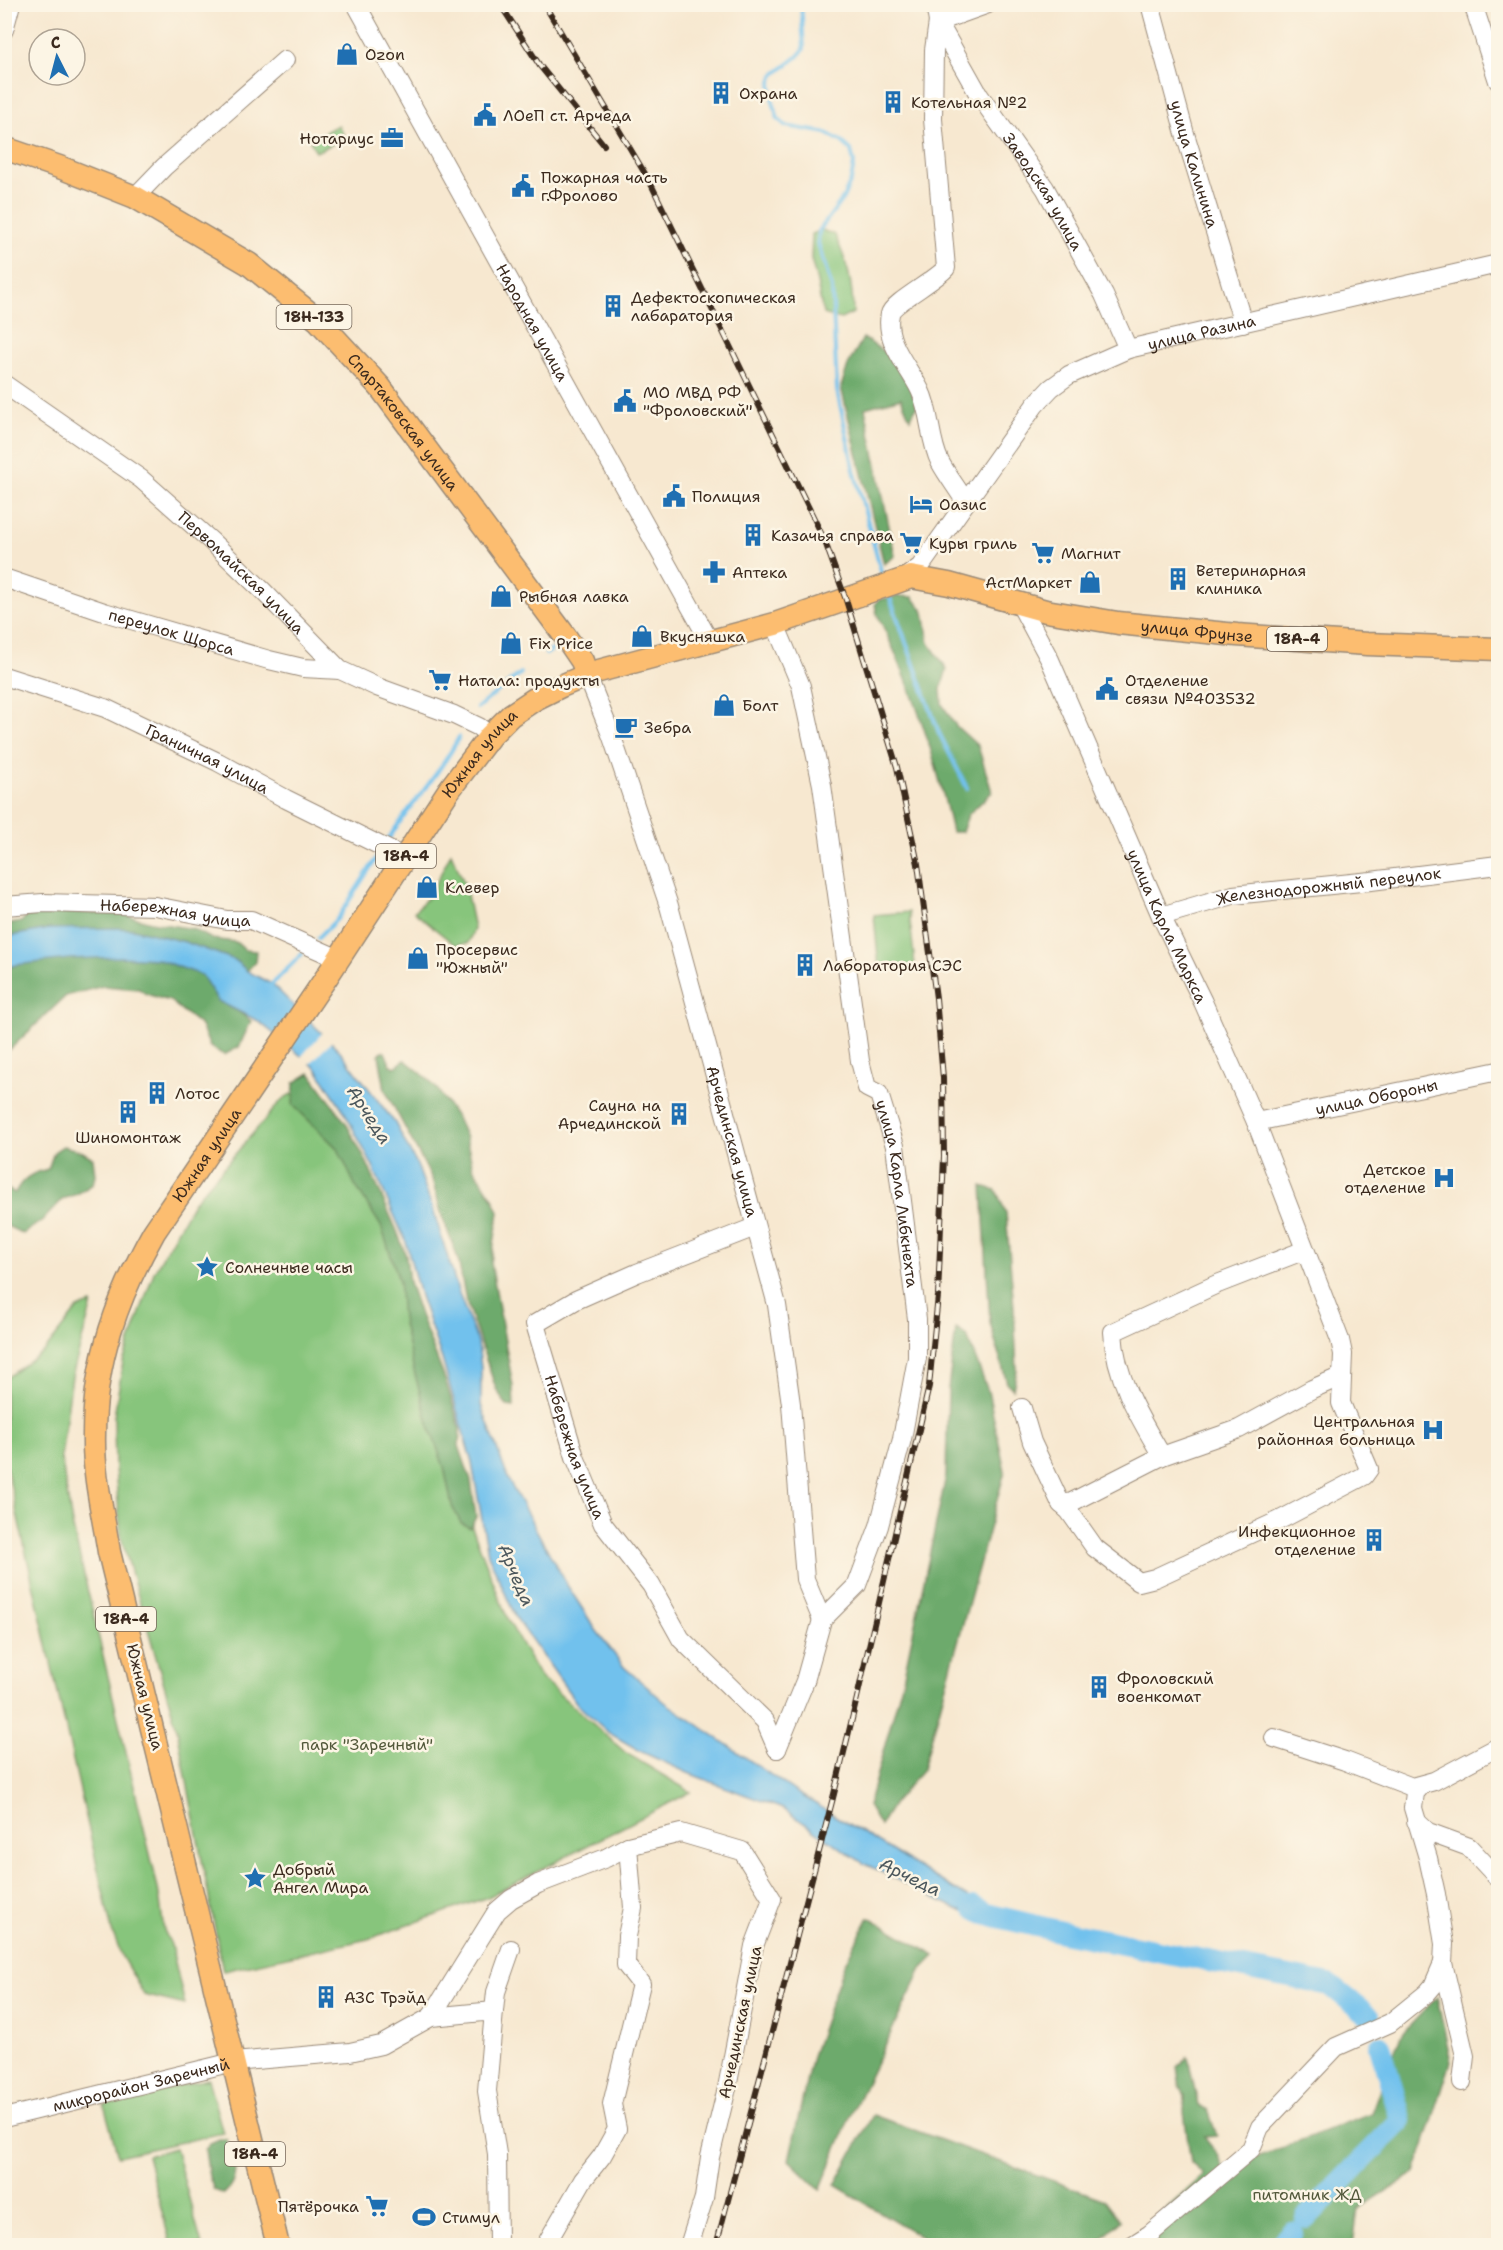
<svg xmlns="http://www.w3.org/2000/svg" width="1503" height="2250" font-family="'Shantell Sans',sans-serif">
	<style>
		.green { fill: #87c57c; stroke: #61784d; stroke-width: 1.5 }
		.forest { fill: #6daa6c; stroke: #546a45; stroke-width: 1.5 }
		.water { fill: #71c1ed; stroke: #567686; stroke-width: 1.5 }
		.pier { fill: #f7e8d0 }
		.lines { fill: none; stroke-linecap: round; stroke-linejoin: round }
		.stream { stroke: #71c1ed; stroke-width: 4 }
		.river { stroke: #71c1ed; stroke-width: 22 }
		.minor-casing { stroke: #998977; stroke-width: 20 }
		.major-casing { stroke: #998977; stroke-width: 25 }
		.minor { stroke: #fff; stroke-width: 18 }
		.major { stroke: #fcbd6f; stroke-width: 22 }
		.rail-casing { stroke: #3b2a1e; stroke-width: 6 }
		.rail { stroke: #fcf5e5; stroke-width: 4; stroke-dasharray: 11; stroke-linecap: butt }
		.labels { text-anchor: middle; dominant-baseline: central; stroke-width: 5; stroke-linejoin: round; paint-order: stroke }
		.shield { fill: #fcf5e5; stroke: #75675a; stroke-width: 1.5 }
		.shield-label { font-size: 15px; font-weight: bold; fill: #3b2a1e }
		.poi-label { font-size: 16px; fill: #3b2a1e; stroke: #fcf5e5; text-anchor: start }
		.street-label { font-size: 16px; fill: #3b2a1e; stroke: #fcf5e5 }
		.park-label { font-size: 16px; fill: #52583a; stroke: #fcf5e5 }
		.water-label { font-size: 18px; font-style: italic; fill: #4b575c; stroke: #fcf5e5 }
	</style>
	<rect width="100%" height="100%" fill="#fcf5e5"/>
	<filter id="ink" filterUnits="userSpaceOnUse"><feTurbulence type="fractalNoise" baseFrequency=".0167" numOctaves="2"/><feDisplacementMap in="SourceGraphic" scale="12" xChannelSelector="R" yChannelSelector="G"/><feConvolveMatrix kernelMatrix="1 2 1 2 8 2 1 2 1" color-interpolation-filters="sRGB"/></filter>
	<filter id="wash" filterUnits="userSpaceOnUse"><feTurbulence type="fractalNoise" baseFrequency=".008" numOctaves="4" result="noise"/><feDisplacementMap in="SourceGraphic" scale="24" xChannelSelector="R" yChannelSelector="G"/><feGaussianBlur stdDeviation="1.35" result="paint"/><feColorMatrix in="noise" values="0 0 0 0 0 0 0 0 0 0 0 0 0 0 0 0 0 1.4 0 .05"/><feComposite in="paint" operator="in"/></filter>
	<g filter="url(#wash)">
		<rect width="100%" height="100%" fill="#f7e8d0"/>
		<path class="green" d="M338 125 345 138 316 152 310 140Z
			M822 230 835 235C847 262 853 282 853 313L841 319 823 314 817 282 811 259 812 234Z
			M451 853 465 885 474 929 468 943 455 945 414 912 430 895Z
			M909 912 915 965 879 969 874 915Z
			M291 1094 313 1116 342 1151 391 1240 400 1286 448 1417 472 1527 508 1620 540 1677 626 1753 691 1792 488 1897 368 1939 223 1971 177 1729 121 1537 115 1468 114 1417 123 1362 154 1272 193 1203 281 1101Z
			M92 1304 72 1376 61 1457 72 1524 158 1888 164 1930 171 1945 185 2005 144 1995 122 1957 112 1931 5 1461V1379L45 1350 78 1308Z
			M208 2079 223 2133 118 2156 104 2105Z
			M175 2148 202 2245H171L147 2156Z"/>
		<path class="forest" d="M863 338 891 356 912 390 917 406 910 419 901 398 865 408 895 556 884 564 841 387 848 365Z
			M897 596 913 597 924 612 929 643 947 669 941 689 942 704 956 726 978 746 992 792 968 815 962 832H952C936 757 911 683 877 614L875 604 878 600Z
			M53 912 123 914 151 922 193 929 212 939 236 942 245 950 256 951 255 962 247 971 235 960 185 942 133 929H49L5 937 4 925 21 922 27 916Z
			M121 957 157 959 202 975 218 1001 239 1012 251 1021 239 1047 224 1055 210 1047 201 1026 170 1001 146 994 139 989 103 986 66 996 5 1054V968C41 957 83 958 121 957Z
			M382 1051 385 1052 390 1064 395 1067 405 1060 427 1078 438 1090 458 1120 466 1138 473 1168 493 1198 499 1212 491 1263 513 1386 514 1407 507 1406 496 1389 466 1301 458 1259 441 1213 432 1179 385 1090 379 1055Z
			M310 1073 346 1123 367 1163 397 1231 406 1256 409 1282 420 1315 446 1382 460 1428 459 1446 471 1481 476 1517 470 1528 461 1523 452 1506 444 1467 428 1423 412 1363 402 1319 399 1280 381 1226 355 1185 338 1149 293 1105 294 1083Z
			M63 1146 81 1151 93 1158 95 1175 93 1184 77 1194 63 1199 44 1219 23 1234 5 1225V1188L15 1193C22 1178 32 1173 48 1169L54 1152Z
			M982 1186 996 1190 1006 1213 1014 1308 1017 1370 1013 1389 1007 1383 990 1323Z
			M956 1329 967 1336 988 1391 1005 1471 923 1769 894 1803 880 1826 868 1806 903 1680 946 1476 948 1389Z
			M869 1917 935 1956 922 1969 852 2112 820 2190 789 2160 812 2056 844 1965Z
			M1437 1997 1451 2062 1415 2173 1358 2209 1353 2245 1124 2246 1204 2175 1191 2163 1184 2112 1185 2096 1179 2081 1177 2067 1188 2057 1198 2105 1208 2110 1217 2136 1204 2137 1218 2155 1224 2170 1371 2113 1401 2035Z
			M873 2115 1105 2200 1121 2221 1095 2245H935L835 2185Z
			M219 2139H226C234 2158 242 2178 224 2194L214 2190 209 2177 205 2150 210 2143Z"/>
		<path class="water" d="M115 928 133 929 185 942 235 960 247 971 272 984 340 1051 395 1123 417 1165 433 1209 459 1294 478 1343 481 1367V1405L509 1481 567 1585 596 1630 624 1667 666 1703 796 1792 1013 1925 986 1923 863 1863 783 1809 688 1773 642 1752 609 1733 578 1705 516 1618 488 1554 472 1463 442 1359 420 1296 406 1242 372 1165 344 1111 316 1068 258 1021 218 1001 202 975 157 959 121 957 69 959 15 965 5 968V937L49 929Z"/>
		<path class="pier" d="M324 1031 333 1040 308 1066 299 1059Z"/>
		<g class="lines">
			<path class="stream" d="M801 4 804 49 797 57 774 75 771 81 772 98 778 119 786 126 826 133 841 141 851 150 854 163 851 180 843 198 819 231 818 243 832 288 837 390 854 470 882 575
				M890 598 939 733 967 788
				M546 654 552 650
				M477 708 521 673
				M389 838C411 804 440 774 459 737
				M318 938 338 918 379 854
				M272 984 302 954"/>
			<path class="river" d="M973 1907 986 1914 1062 1932 1330 1985 1369 2016
				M1306 2218 1401 2120 1380 2046
				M1279 2246 1292 2232"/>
		</g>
	</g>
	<g filter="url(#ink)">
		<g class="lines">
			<g class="minor-casing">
				<g id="minor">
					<path id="s1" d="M356 4 710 642"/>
					<path id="s2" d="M935 4 938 22 979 95 1045 188 1104 295 1128 349"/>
					<path id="s3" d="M1150 4 1185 134 1243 323"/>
					<path d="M1473 4 1498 81"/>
					<path d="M4 30 11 4"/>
					<path d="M135 197 164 167 285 60"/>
					<path id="s4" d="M4 384 141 479 211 541 263 591 340 670 377 687 454 715 479 727 490 736"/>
					<path d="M965 501C957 488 947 475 940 462 929 440 931 412 920 390 909 367 884 342 890 314 892 303 935 281 946 268L933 119 934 50 938 22 988 4"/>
					<path id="s5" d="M4 578 104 612 269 660 303 668 340 670"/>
					<path id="s6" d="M903 579 920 567 1035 405 1051 388 1069 375 1128 349 1498 264"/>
					<path id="s7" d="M1021 606 1050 660 1161 916 1203 1002 1256 1122 1340 1340 1343 1354 1341 1403 1369 1469 1364 1476 1278 1521 1155 1578 1139 1582 1095 1548 1069 1511 1061 1504 1032 1442 1022 1408"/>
					<path id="s8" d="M775 624 801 686 822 785 860 1061 867 1088 879 1094 895 1146 917 1319V1358L902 1439 879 1526 857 1585 822 1620 805 1681 777 1749"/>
					<path id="s9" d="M587 675 612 737 669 906 777 1305 791 1404 805 1579 822 1620"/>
					<path id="s10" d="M4 676 105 708 218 762 286 799 405 858"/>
					<path id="s11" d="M4 906 43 903 155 906 227 920H251L339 959"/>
					<path id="s12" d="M1161 916 1233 895 1371 881 1498 865"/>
					<path id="s13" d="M1256 1122 1498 1071"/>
					<path id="s14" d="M755 1227 637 1273 576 1300 535 1324 575 1457 603 1524 651 1585 681 1639 765 1721 777 1749"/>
					<path d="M1162 1456C1139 1417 1115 1378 1113 1332L1215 1285 1305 1250"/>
					<path d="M1061 1504 1072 1502 1162 1456 1239 1429 1312 1389 1342 1376"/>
					<path d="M1274 1738 1345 1761 1412 1787 1434 1781 1498 1747"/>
					<path d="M1421 1786 1415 1793 1413 1808 1428 1858 1436 1894 1444 1944 1443 1963 1465 2056 1462 2082"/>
					<path d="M1416 1821 1428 1832 1469 1847 1498 1878"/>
					<path d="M494 2011 496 1992 511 1949"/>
					<path d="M431 2017 497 1911 511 1899 538 1884 606 1858 628 1846 681 1833 742 1851 772 1899 754 1946 727 2088 710 2157 704 2198 689 2246"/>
					<path id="s15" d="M4 2118 233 2062 350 2052 381 2045 431 2017 494 2011 487 2091 497 2154 498 2246"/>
					<path d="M545 2246 583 2180 602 2156 617 2129 612 2104 641 1984 626 1965 627 1936 633 1908 628 1846"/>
					<path d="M1131 2246 1150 2234 1251 2149 1260 2127 1336 2047 1390 2023 1427 1993 1433 1986 1443 1963"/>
				</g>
			</g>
			<g class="major-casing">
				<g id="major">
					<path id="s16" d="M4 148 62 168 135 197 249 264 318 320 380 387 565 636 582 661 587 675"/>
					<path id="s17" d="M278 2246 109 1552C103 1514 93 1474 94 1435 94 1360 118 1296 154 1232L326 978 449 790 490 736 511 715 535 699 561 686 595 672 775 624 911 577 949 584 1046 611 1118 623 1237 635 1367 644 1498 649"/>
				</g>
			</g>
			<use href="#minor" class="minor"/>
			<use href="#major" class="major"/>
			<g class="rail-casing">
				<path id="rail" d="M500 4 540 66 604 145
					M544 4 650 182 824 539 846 600 897 767 918 864 936 998 943 1078 944 1156 938 1296 929 1386 857 1698 834 1794 716 2246"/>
			</g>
			<use href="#rail" class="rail"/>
		</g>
	</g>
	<defs>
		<g id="shop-bare" transform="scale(1.8)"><path d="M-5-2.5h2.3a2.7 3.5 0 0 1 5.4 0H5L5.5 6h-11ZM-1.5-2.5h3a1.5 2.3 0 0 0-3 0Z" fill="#1f6fb2" stroke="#fcf5e5" stroke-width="2.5" paint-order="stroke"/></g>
		<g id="building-bare" transform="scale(1.8)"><path d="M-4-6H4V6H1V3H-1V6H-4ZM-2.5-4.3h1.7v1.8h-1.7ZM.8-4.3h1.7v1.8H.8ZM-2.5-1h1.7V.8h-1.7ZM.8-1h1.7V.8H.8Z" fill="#1f6fb2" stroke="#fcf5e5" stroke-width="2.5" paint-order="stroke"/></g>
		<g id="civic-bare" transform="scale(1.8)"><path d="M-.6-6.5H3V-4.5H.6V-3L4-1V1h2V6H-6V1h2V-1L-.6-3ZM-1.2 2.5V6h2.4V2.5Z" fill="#1f6fb2" stroke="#fcf5e5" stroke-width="2.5" paint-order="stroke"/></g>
		<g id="office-bare" transform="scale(1.8)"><path d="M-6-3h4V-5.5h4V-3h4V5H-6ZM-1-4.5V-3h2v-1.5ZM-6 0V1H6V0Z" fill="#1f6fb2" stroke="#fcf5e5" stroke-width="2.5" paint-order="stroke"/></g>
		<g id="hotel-bare" transform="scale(1.8)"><path d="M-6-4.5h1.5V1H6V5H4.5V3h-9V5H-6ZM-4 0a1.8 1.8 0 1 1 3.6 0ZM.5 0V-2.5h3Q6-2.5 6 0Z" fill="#1f6fb2" stroke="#fcf5e5" stroke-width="2.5" paint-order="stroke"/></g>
		<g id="supermarket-bare" transform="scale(1.8)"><path d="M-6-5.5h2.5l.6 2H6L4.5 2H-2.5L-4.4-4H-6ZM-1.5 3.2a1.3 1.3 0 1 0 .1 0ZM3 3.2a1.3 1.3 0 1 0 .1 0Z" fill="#1f6fb2" stroke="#fcf5e5" stroke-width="2.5" paint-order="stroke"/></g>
		<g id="pharmacy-bare" transform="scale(1.8)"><path d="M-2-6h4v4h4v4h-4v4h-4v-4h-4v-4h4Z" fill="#1f6fb2" stroke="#fcf5e5" stroke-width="2.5" paint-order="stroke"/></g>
		<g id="cafe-bare" transform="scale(1.8)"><path d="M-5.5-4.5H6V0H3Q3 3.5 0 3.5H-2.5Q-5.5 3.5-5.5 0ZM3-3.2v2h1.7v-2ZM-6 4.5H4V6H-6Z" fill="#1f6fb2" stroke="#fcf5e5" stroke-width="2.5" paint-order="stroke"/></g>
		<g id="hospital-bare" transform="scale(1.8)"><path d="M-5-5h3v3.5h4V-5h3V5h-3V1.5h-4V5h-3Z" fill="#1f6fb2" stroke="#fcf5e5" stroke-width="2.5" paint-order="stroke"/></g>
		<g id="sight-bare" transform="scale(1.8)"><path d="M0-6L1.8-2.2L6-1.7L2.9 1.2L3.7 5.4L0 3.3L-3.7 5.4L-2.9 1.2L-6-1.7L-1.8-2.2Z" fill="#1f6fb2" stroke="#fcf5e5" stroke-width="2.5" paint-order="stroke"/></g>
		<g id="stadium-bare" transform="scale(1.8)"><path d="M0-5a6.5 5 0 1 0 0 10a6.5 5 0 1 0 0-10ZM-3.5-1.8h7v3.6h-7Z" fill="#1f6fb2" stroke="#fcf5e5" stroke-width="2.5" paint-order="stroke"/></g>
	</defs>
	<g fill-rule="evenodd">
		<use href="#shop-bare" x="347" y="54"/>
		<use href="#building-bare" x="721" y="93"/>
		<use href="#building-bare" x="893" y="102"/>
		<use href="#civic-bare" x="485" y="115"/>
		<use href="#office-bare" x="392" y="138"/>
		<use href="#civic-bare" x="523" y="186"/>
		<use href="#building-bare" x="613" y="306"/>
		<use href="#civic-bare" x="625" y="401"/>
		<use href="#civic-bare" x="674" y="496"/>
		<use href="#hotel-bare" x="921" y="504"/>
		<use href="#building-bare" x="753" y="535"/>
		<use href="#supermarket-bare" x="911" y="543"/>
		<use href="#supermarket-bare" x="1043" y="553"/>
		<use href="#pharmacy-bare" x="714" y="572"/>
		<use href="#building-bare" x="1178" y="579"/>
		<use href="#shop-bare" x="1090" y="582"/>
		<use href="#shop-bare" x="501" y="596"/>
		<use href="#shop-bare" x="642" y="636"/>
		<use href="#shop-bare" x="511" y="643"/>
		<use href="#supermarket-bare" x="440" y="680"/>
		<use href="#civic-bare" x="1107" y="689"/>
		<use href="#shop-bare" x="724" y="705"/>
		<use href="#cafe-bare" x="626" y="727"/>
		<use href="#shop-bare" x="427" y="887"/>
		<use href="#shop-bare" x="418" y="958"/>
		<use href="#building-bare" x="805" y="965"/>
		<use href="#building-bare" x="157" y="1093"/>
		<use href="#building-bare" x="128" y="1112"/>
		<use href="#building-bare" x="679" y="1114"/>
		<use href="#hospital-bare" x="1444" y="1178"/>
		<use href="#sight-bare" x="207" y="1267"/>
		<use href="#hospital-bare" x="1433" y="1430"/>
		<use href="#building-bare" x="1374" y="1540"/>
		<use href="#building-bare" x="1099" y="1687"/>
		<use href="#sight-bare" x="255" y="1878"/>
		<use href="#building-bare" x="326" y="1997"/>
		<use href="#supermarket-bare" x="377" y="2206"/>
		<use href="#stadium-bare" x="424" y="2217"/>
	</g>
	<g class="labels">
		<g class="shield">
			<rect x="276.5" y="305" width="75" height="24" rx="4.5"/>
			<rect x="1267" y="627" width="60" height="24" rx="4.5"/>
			<rect x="376" y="844" width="60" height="24" rx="4.5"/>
			<rect x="96" y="1607" width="60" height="24" rx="4.5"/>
			<rect x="225" y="2142" width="60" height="24" rx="4.5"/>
		</g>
		<g class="shield-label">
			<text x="314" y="317">18Н-133</text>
			<text x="1297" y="639">18А-4</text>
			<text x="406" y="856">18А-4</text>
			<text x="126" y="1619">18А-4</text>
			<text x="255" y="2154">18А-4</text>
		</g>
		<g class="poi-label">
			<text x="365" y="54">Ozon</text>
			<text x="739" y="93">Охрана</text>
			<text x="911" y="102">Котельная №2</text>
			<text x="503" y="115">ЛОеП ст. Арчеда</text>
			<text x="374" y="138" text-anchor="end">Нотариус</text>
			<text x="541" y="177">Пожарная часть<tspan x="541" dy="18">г.Фролово</tspan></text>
			<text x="631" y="297">Дефектоскопическая<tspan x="631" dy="18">лабаратория</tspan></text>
			<text x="643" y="392">МО МВД РФ<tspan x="643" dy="18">"Фроловский"</tspan></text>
			<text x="692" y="496">Полиция</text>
			<text x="939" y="504">Оазис</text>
			<text x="771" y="535">Казачья справа</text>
			<text x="929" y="543">Куры гриль</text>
			<text x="1061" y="553">Магнит</text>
			<text x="1196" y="570">Ветеринарная<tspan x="1196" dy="18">клиника</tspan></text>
			<text x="732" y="572">Аптека</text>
			<text x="1072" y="582" text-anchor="end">АстМаркет</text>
			<text x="519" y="596">Рыбная лавка</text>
			<text x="660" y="636">Вкусняшка</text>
			<text x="529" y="643">Fix Price</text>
			<text x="458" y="680">Натала: продукты</text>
			<text x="1125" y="680">Отделение<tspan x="1125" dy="18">связи №403532</tspan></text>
			<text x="742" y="705">Болт</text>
			<text x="644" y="727">Зебра</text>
			<text x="445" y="887">Клевер</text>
			<text x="436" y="949">Просервис<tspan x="436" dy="18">"Южный"</tspan></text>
			<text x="823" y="965">Лаборатория СЭС</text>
			<text x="175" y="1093">Лотос</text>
			<text x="661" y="1105" text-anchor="end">Сауна на<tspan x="661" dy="18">Арчединской</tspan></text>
			<text x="128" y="1137" text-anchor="middle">Шиномонтаж</text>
			<text x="1426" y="1169" text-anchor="end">Детское<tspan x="1426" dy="18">отделение</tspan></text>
			<text x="225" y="1267">Солнечные часы</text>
			<text x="1415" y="1421" text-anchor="end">Центральная<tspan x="1415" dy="18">районная больница</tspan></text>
			<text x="1356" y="1531" text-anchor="end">Инфекционное<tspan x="1356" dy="18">отделение</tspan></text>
			<text x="1117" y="1678">Фроловский<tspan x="1117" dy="18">военкомат</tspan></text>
			<text x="273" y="1869">Добрый<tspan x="273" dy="18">Ангел Мира</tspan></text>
			<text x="344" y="1997">АЗС Трэйд</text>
			<text x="359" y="2206" text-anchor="end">Пятёрочка</text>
			<text x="442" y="2217">Стимул</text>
		</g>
		<g class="street-label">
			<text stroke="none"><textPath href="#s3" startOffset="166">улица Калинина</textPath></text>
			<text stroke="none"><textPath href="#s2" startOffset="218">Заводская улица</textPath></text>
			<text stroke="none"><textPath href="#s1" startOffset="364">Народная улица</textPath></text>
			<text stroke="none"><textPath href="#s6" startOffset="405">улица Разина</textPath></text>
			<text stroke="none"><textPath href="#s16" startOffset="494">Спартаковская улица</textPath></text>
			<text stroke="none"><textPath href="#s4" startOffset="304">Первомайская улица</textPath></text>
			<text stroke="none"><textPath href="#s17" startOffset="2392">улица Фрунзе</textPath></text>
			<text stroke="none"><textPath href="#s5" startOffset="176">переулок Щорса</textPath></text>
			<text stroke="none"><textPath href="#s17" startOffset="1626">Южная улица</textPath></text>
			<text stroke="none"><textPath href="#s10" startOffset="220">Граничная улица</textPath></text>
			<text stroke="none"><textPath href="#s12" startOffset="171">Железнодорожный переулок</textPath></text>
			<text stroke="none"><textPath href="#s11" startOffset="172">Набережная улица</textPath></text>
			<text stroke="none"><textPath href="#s7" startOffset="352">улица Карла Маркса</textPath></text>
			<text stroke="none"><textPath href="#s13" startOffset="123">улица Обороны</textPath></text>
			<text stroke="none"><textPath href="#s9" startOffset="489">Арчединская улица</textPath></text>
			<text stroke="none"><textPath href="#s17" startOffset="1140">Южная улица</textPath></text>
			<text stroke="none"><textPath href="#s8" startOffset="590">улица Карла Либкнехта</textPath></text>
			<text stroke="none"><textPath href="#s14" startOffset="370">Набережная улица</textPath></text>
			<text transform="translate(145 1697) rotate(76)">Южная улица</text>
			<text transform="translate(740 2022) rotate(-78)">Арчединская улица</text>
			<text stroke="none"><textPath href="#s15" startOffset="141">микрорайон Заречный</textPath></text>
		</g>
		<g class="park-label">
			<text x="367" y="1744">парк "Заречный"</text>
			<text x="1307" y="2194">питомник ЖД</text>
		</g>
		<g class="water-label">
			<text transform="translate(369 1115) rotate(57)">Арчеда</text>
			<text transform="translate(516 1575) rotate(67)">Арчеда</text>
			<text transform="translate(910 1877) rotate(26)">Арчеда</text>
		</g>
	</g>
	<rect width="1503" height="2250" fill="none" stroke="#fcf5e5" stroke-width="24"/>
	<g transform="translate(57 57) rotate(354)"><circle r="28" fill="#fcf5e5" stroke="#afa495" stroke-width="1.5"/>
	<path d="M0-4.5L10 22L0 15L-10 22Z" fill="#1f6fb2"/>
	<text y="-9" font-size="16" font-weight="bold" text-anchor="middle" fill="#3b2a1e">С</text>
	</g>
</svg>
